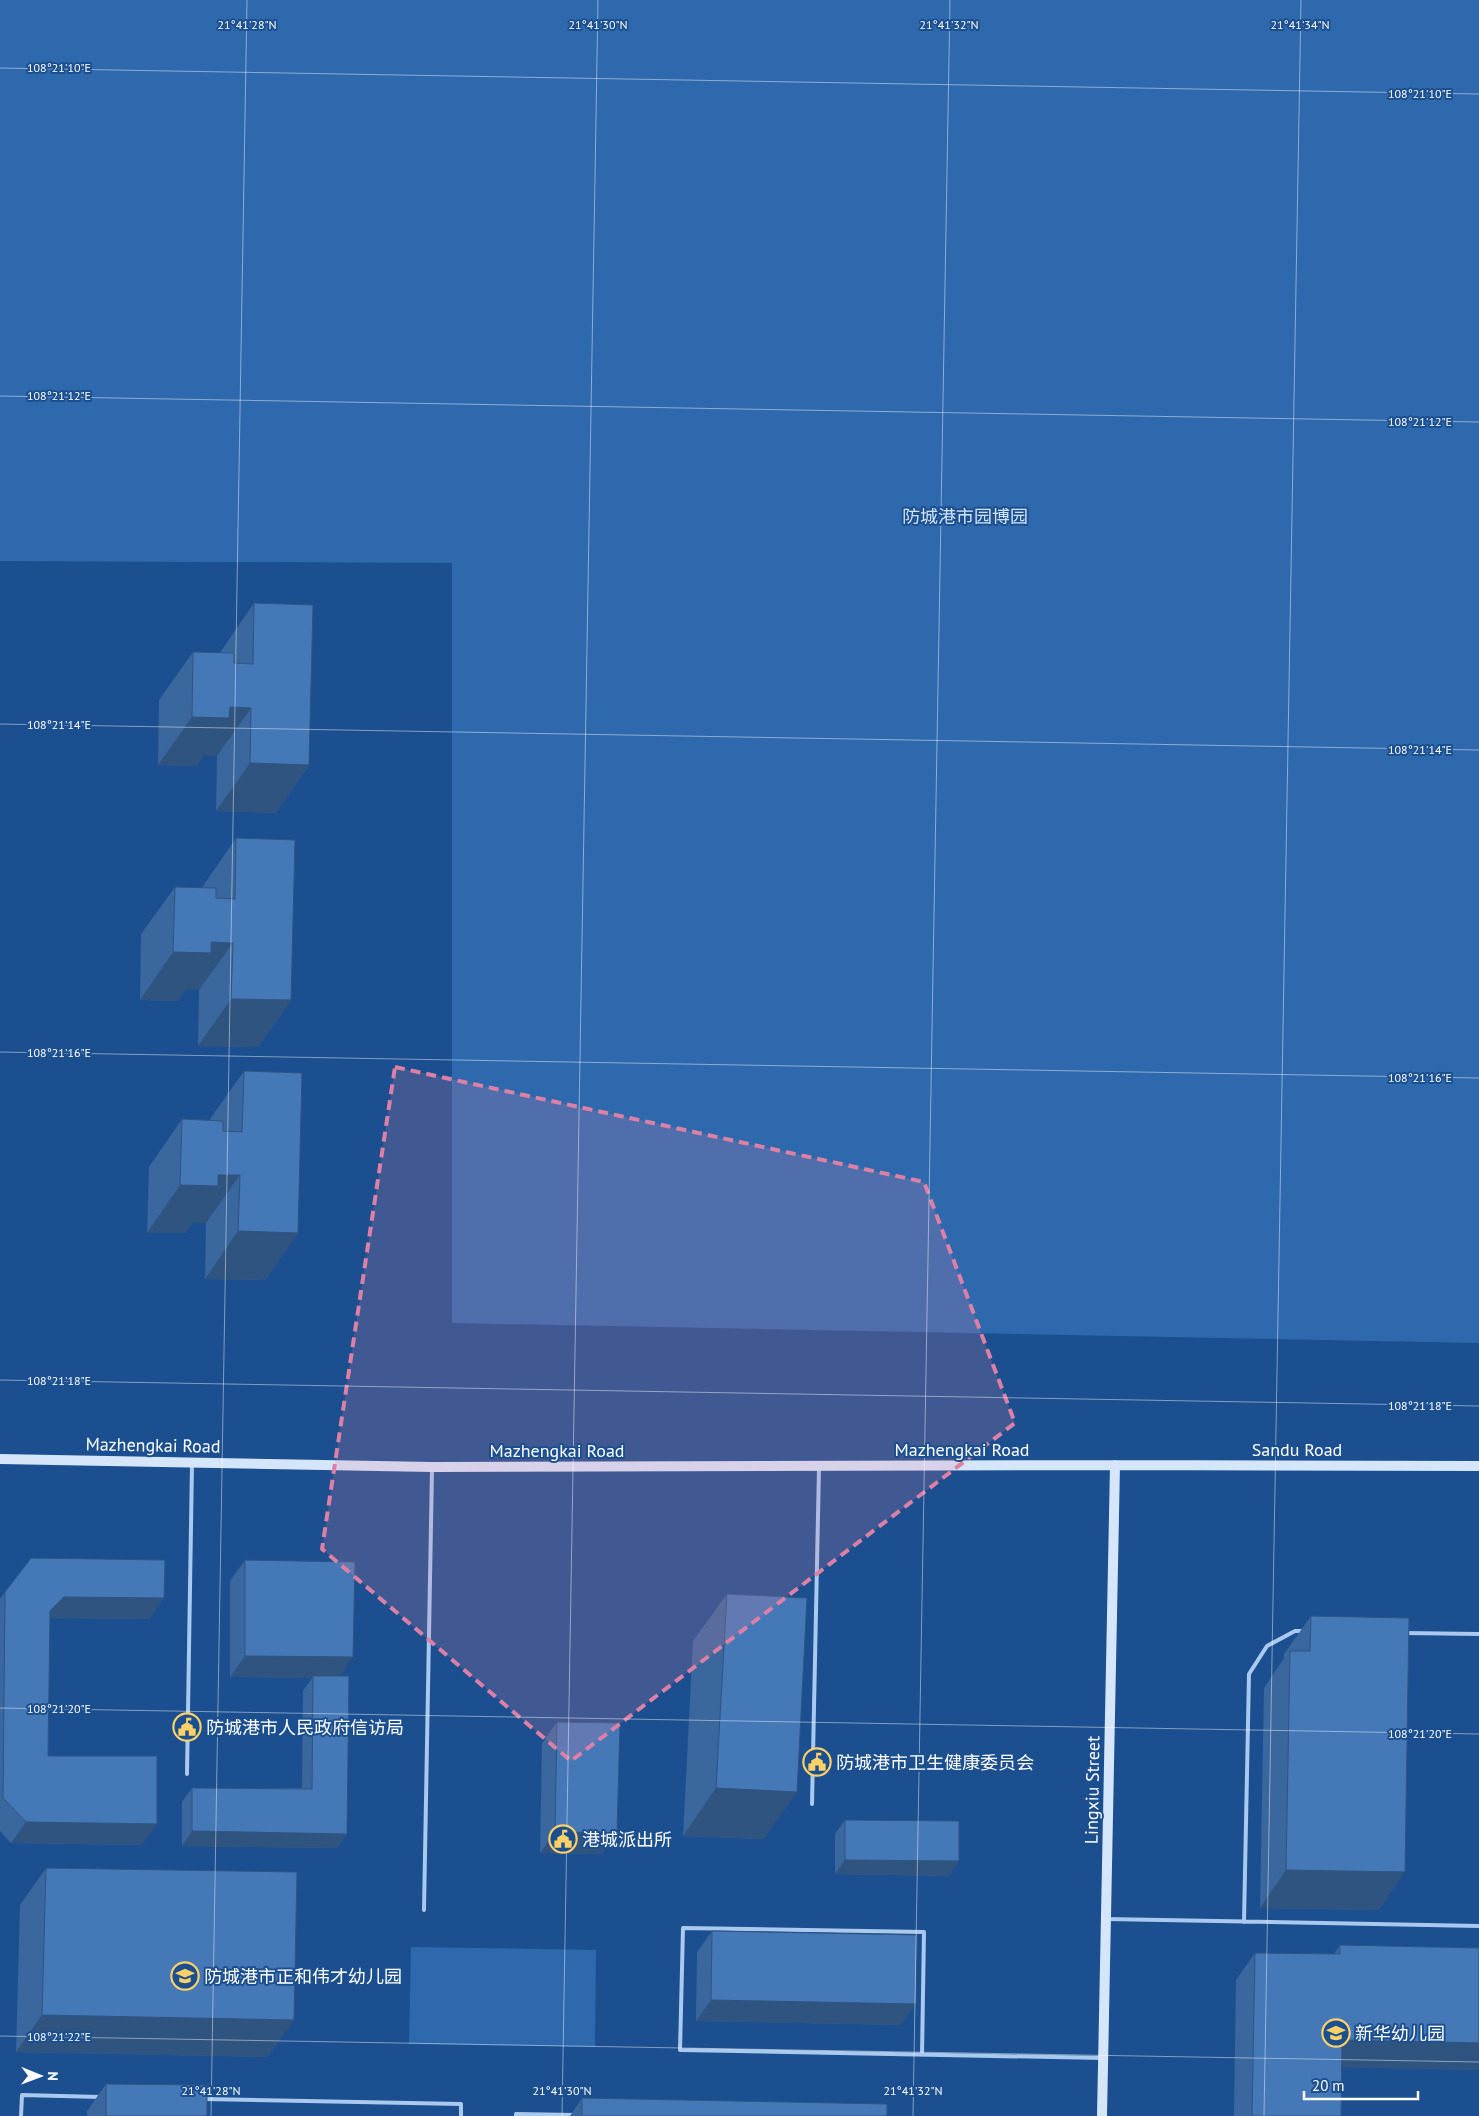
<svg xmlns="http://www.w3.org/2000/svg" width="1479" height="2116" font-family="'PT Sans','Noto Sans SC',sans-serif">
	<style>
		.green { fill: #2e69ad }
		.lines { fill: none; stroke-linecap: round; stroke-linejoin: round }
		.service { stroke: #a9c9ee; stroke-width: 4 }
		.secondary { stroke: #d6e6fa; stroke-width: 10 }
		.wall { fill: #3a679d }
		.shaded-wall { fill: #305480 }
		.building { fill: #4478b7; stroke: #305480 }
		.marked { fill: #dd80a5; fill-opacity: 0.2; stroke: #dd80a5; stroke-width: 4; stroke-dasharray: 10 6; stroke-linejoin: round }
		.ticks { fill: none; stroke: #fff; stroke-width: 1; stroke-opacity: 0.45 }
		.labels { text-anchor: middle; dominant-baseline: central; stroke-width: 4; stroke-linejoin: round; paint-order: stroke }
		.park-label { font-size: 18px; fill: #cfe3fa; stroke: #1b4f8f }
		.street-label { font-size: 18px; fill: #fff; stroke: #1b4f8f }
		.poi-label { font-size: 18px; fill: #fff; stroke: #1b4f8f; text-anchor: start }
		.ticks-label { font-size: 12px; text-anchor: middle; fill: #fff; stroke: #1b4f8f; stroke-width: 4; stroke-linejoin: round; paint-order: stroke }
	</style>
	<rect width="100%" height="100%" fill="#1b4f8f"/>
	<path class="green" d="M0 0H1479V1343L452 1323V563L0 561Z
		M411 1947 596 1950 595 2047 409 2044Z"/>
	<g class="lines">
		<path class="service" d="M1404 1633 1479 1634
			M187 1774 192 1464
			M812 1804 819 1468
			M424 1910 432 1469
			M1106 1919 1479 1926
			M1244 1922 1249 1674 1267 1646 1295 1631H1305
			M922 2055 924 1932 683 1928 680 2050 1103 2058
			M203 2099 461 2104V2116
			M21 2116 22 2095 101 2097
			M516 2116V2114L575 2115"/>
		<path class="secondary" d="M0 1459 432 1467 1115 1465 1479 1466
			M1102 2116 1115 1465"/>
	</g>
	<path class="wall" d="M254 603 309 765 276 813 216 811 217 756 204 755 196 766 158 765 159 700 193 652H221V651Z
		M236 838 291 1000 258 1047 198 1046 199 990H185L177 1001 140 1000 141 934 175 887 203 888V886Z
		M244 1071 298 1233 265 1280 205 1279 206 1223H192L185 1233H147L149 1167 182 1119 210 1120V1119Z
		M245 1560 340 1676 347 1834 337 1848 182 1846V1802L192 1788H302L303 1691 312 1678 230 1677V1581Z
		M5 1592 150 1619 50 1618 48 1756 142 1845 11 1843 0 1831V1599Z
		M727 1594 764 1839 683 1836 693 1641Z
		M1311 1616 1379 1910 1260 1908 1264 1688 1284 1658V1654Z
		M557 1722 617 1833 602 1854 540 1853 542 1743Z
		M845 1820 959 1861 949 1876 835 1874V1834Z
		M46 1868 268 2057 16 2052 20 1905Z
		M712 1931 901 2025 696 2021 697 1952Z
		M1340 1945 1479 2070 1342 2067 1341 2116H1234L1236 1980 1255 1953 1334 1954Z
		M106 2084 207 2116H87V2111Z
		M582 2098 887 2116H570Z"/>
	<path class="shaded-wall" d="M230 707 251 708 217 756 204 755 196 766 158 765 192 717Z
		M250 763 309 765 276 813 216 811Z
		M211 942 233 943 199 990H185L177 1001 140 1000 173 952Z
		M231 999 291 1000 258 1047 198 1046Z
		M218 1175H240L206 1223H192L185 1233H147L180 1185Z
		M238 1231 298 1233 265 1280 205 1279Z
		M64 1597 164 1598 150 1619 49 1618 50 1611Z
		M245 1656 353 1657 339 1678 313 1676 312 1678 230 1677Z
		M716 1788 797 1792 764 1839 683 1836Z
		M26 1822 157 1824 142 1845 11 1843Z
		M192 1831 347 1834 337 1848 182 1846Z
		M555 1832 617 1833 602 1854 540 1853Z
		M845 1860 959 1861 949 1876 835 1874Z
		M1286 1870 1405 1872 1379 1910 1260 1908Z
		M711 2000 916 2004 901 2025 696 2021Z
		M42 2015 294 2020 268 2057 16 2052Z
		M1342 2040 1479 2043V2070L1323 2067Z"/>
	<path class="building" d="M254 603 313 605 309 765 250 763 251 708 230 707 229 718 192 717 193 652 234 653V663L253 664Z
		M236 838 295 840 291 1000 231 999 233 943 211 942V953L173 952 175 887 216 888V898L235 899Z
		M244 1071 302 1073 298 1233 238 1231 240 1175H218V1186L180 1185 182 1119 223 1121V1131L242 1132Z
		M31 1558 165 1560 164 1598 64 1597 50 1611 48 1756H157V1824L26 1822 3 1798 5 1592Z
		M245 1560 355 1562 353 1657 245 1656Z
		M727 1594 807 1598 797 1792 716 1788Z
		M1311 1616 1409 1618 1405 1872 1286 1870 1290 1651H1310Z
		M313 1676H349L347 1834 192 1831V1788L312 1789Z
		M557 1722 620 1723 617 1833 555 1832Z
		M845 1820 959 1821V1861L845 1860Z
		M46 1868 297 1872 294 2020 42 2015Z
		M712 1931 917 1935 916 2004 711 2000Z
		M1340 1945 1479 1948V2043L1342 2040 1341 2116H1252L1255 1953 1340 1954Z
		M106 2084 207 2085V2116H106Z
		M582 2098 887 2104V2116H582Z"/>
	<path class="marked" d="M395 1067 924 1182 1015 1423 571 1761 322 1549Z"/>
	<path class="ticks" d="M0 68 1479 94M0 396 1479 422M0 724 1479 750M0 1052 1479 1078M0 1380 1479 1406M0 1708 1479 1734M0 2036 1479 2062M211 2116 247 0M562 2116 598 0M913 2116 950 0M1264 2116 1301 0"/>
	<defs>
		<g id="civic-ring" transform="scale(1.4375)"><circle r="9.5" fill="#1b4f8f" stroke="#ffd166" stroke-width="1.5"/><path d="M-.6-6.5H3V-4.5H.6V-3L4-1V1h2V6H-6V1h2V-1L-.6-3ZM-1.2 2.5V6h2.4V2.5Z" fill="#ffd166"/></g>
		<g id="school-ring" transform="scale(1.4375)"><circle r="9.5" fill="#1b4f8f" stroke="#ffd166" stroke-width="1.5"/><path d="M0-5L7-2L0 1L-7-2ZM-4 1L0 2.5L4 1V4Q0 6-4 4Z" fill="#ffd166"/></g>
	</defs>
	<g fill-rule="evenodd">
		<use href="#civic-ring" x="187" y="1727"/>
		<use href="#civic-ring" x="817" y="1762"/>
		<use href="#civic-ring" x="563" y="1839"/>
		<use href="#school-ring" x="185" y="1976"/>
		<use href="#school-ring" x="1336" y="2033"/>
	</g>
	<g class="labels">
		<g class="park-label">
			<text x="965" y="516">防城港市园博园</text>
		</g>
		<g class="street-label">
			<text transform="translate(153 1445) rotate(1)">Mazhengkai Road</text>
			<text x="962" y="1449">Mazhengkai Road</text>
			<text x="1297" y="1449">Sandu Road</text>
			<text x="557" y="1450">Mazhengkai Road</text>
			<text transform="translate(1092 1790) rotate(-89)">Lingxiu Street</text>
		</g>
		<g class="poi-label">
			<text x="206" y="1727">防城港市人民政府信访局</text>
			<text x="836" y="1762">防城港市卫生健康委员会</text>
			<text x="582" y="1839">港城派出所</text>
			<text x="204" y="1976">防城港市正和伟才幼儿园</text>
			<text x="1355" y="2033">新华幼儿园</text>
		</g>
	</g>
	<g class="ticks-label">
		<text x="247" y="29">21°41'28"N</text>
		<text x="598" y="29">21°41'30"N</text>
		<text x="949" y="29">21°41'32"N</text>
		<text x="1300" y="29">21°41'34"N</text>
		<text x="59" y="72">108°21'10"E</text>
		<text x="1420" y="98">108°21'10"E</text>
		<text x="59" y="400">108°21'12"E</text>
		<text x="1420" y="426">108°21'12"E</text>
		<text x="59" y="729">108°21'14"E</text>
		<text x="1420" y="754">108°21'14"E</text>
		<text x="59" y="1057">108°21'16"E</text>
		<text x="1420" y="1082">108°21'16"E</text>
		<text x="59" y="1385">108°21'18"E</text>
		<text x="1420" y="1410">108°21'18"E</text>
		<text x="59" y="1713">108°21'20"E</text>
		<text x="1420" y="1738">108°21'20"E</text>
		<text x="59" y="2041">108°21'22"E</text>
		<text x="211" y="2095">21°41'28"N</text>
		<text x="562" y="2095">21°41'30"N</text>
		<text x="913" y="2095">21°41'32"N</text>
	</g>
	<g transform="translate(40 2076) rotate(91)" stroke="#1b4f8f" stroke-width="4" paint-order="stroke">
	<path d="M0-4L9 19L0 12L-9 19Z" fill="#ffffff"/>
	<text y="-8" font-size="14" font-weight="bold" text-anchor="middle" fill="#ffffff">N</text>
	</g>
	<path d="M1304 2091v8h114v-8" fill="none" stroke="#ffffff" stroke-width="2.5"/>
	<text x="1312" y="2091" font-size="15" fill="#ffffff" stroke="#1b4f8f" stroke-width="4" paint-order="stroke">20 m</text>
</svg>
